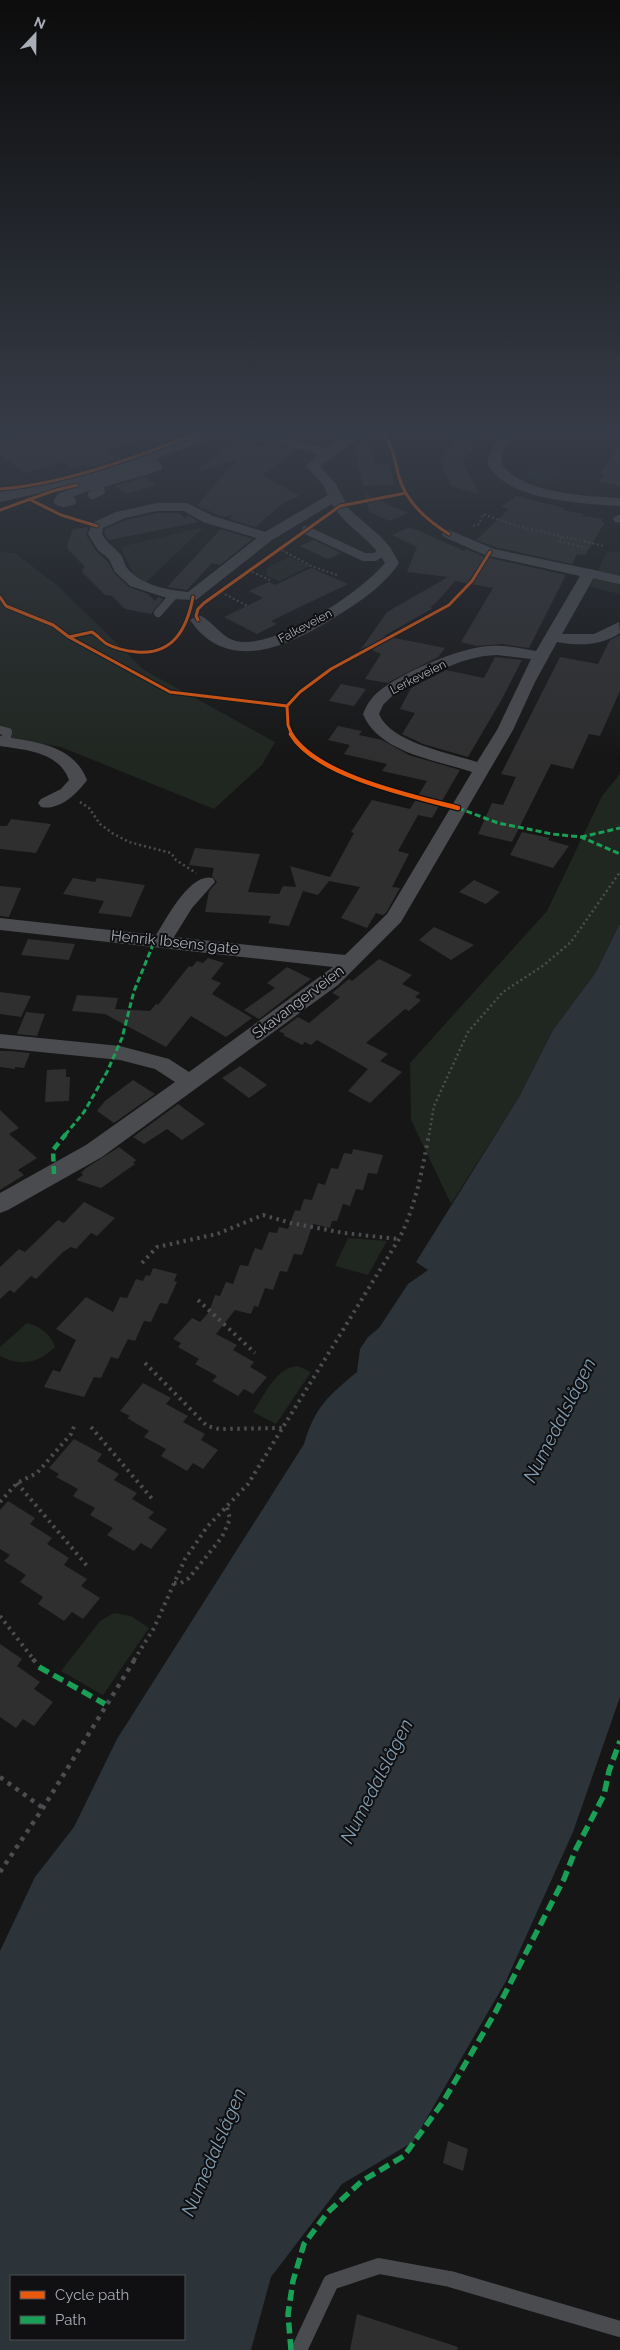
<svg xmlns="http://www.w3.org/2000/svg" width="620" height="2350" font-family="Raleway,sans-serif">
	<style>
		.green { fill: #202620 }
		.water { fill: #2c3339; fill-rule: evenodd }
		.building { fill: #2f2f30 }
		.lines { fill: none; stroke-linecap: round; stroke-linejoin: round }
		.path-far3 { stroke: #4c4d50; stroke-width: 2; stroke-dasharray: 2 2.5; stroke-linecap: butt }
		.path-far2 { stroke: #4c4d50; stroke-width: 2.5; stroke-dasharray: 2 3; stroke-linecap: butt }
		.path-far1 { stroke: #4c4d50; stroke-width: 4; stroke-dasharray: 2.5 4.5; stroke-linecap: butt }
		.path { stroke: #4c4d50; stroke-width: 4.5; stroke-dasharray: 4 5.5; stroke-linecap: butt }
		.lane-far2 { stroke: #4a4b4f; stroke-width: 8 }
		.lane-far1 { stroke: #4a4b4f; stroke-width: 9 }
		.lane { stroke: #4a4b4f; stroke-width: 16 }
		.street { fill: #4a4b4f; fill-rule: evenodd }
		.primary { fill: #4d4e51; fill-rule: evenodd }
		.quiet-far3 { stroke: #1a9f57; stroke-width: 2.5; stroke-dasharray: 5 2.5; stroke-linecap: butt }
		.quiet-far2 { stroke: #1a9f57; stroke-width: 3; stroke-dasharray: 6 3; stroke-linecap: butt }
		.quiet-far1 { stroke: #1a9f57; stroke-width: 4.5; stroke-dasharray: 8 4.5; stroke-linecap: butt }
		.quiet { stroke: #1a9f57; stroke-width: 5.5; stroke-dasharray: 11 5.5; stroke-linecap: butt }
		.cycleway-far1-casing { stroke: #101012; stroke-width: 5 }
		.cycleway-casing { stroke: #101012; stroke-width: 7 }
		.cycleway-far1 { stroke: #e8590c; stroke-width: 3 }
		.cycleway { stroke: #e8590c; stroke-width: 4.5 }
		.labels { text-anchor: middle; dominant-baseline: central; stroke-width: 4; stroke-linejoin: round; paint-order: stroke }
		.far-street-label { font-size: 12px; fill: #a8adb6; stroke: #101012 }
		.street-label { font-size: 15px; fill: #a8adb6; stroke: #101012 }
		.near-water-label { font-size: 19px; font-style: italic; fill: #819baf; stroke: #101012 }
	</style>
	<rect width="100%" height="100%" fill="#161616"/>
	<path class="green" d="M533 465 562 471 554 482H535L526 475Z
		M204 527 145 583 133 573 120 547Z
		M607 551 620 552V594L590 587Z
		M0 552 15 553 58 586 144 670 275 742 262 765 214 809 61 747 0 737Z
		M289 557 310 566 279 581 266 575 268 567Z
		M620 774V923L596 972 553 1030 519 1097 451 1204 411 1120 410 1063 547 911 602 796Z
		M348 1238 387 1241 368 1275 335 1266Z
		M27 1323C41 1326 51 1335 55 1347 39 1363 21 1367 0 1356V1347Z
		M298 1366 311 1372 276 1424 253 1412C264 1396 276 1367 298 1366Z
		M114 1613 131 1616 149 1628 103 1695 61 1671 100 1621Z"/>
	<path class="water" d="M620 923V1697L573 1832 506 1981 413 2142 342 2184 271 2277 251 2350H0V1951L35 1877 74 1827 117 1739 304 1444C315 1407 328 1396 357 1372L360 1349 368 1337 379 1328 408 1284 428 1270 416 1262 519 1097 553 1030 596 972ZM11 2276H184V2339H11Z"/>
	<path class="building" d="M32 430H154V434L106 451 117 458 103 463 88 467 84 464 73 468 63 462 25 473 0 455V443L30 435Z
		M282 430H343L320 445 279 434Z
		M458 437 475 440 469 448H474L463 462 479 494 451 486 442 467 444 461 442 457Z
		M240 440 262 446 266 443 273 444 296 450 262 475 300 496 285 502 255 527 229 519 233 515 223 517 197 506 232 464 237 463 234 462 236 460 201 471 199 468Z
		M369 443 374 464H389L394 485 363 486 354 444Z
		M620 444V486L599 482 605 474 600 473Z
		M145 477 156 485 127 494 115 486Z
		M365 494 408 513 390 521 369 512Z
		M516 496 564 508 563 510 583 514 582 516 603 519 601 522H605L585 555 577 554 572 564 495 547 476 540 509 509 501 507Z
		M157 513H179L185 519 188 515 199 522 109 540 104 534 105 529 126 520Z
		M89 527 86 535 96 551 108 562 114 573 129 587 148 594 155 601 158 597 163 599 151 614 125 609 112 596 105 595 81 571 84 570 82 568 85 567 68 549 67 545 73 529Z
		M410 527 464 551 466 549 485 557 566 575 529 648 502 644 477 646 461 642 493 588 455 581 436 603 430 607 433 608 384 636 445 648 438 657 387 683 365 679 381 654 365 647 361 649 387 612 448 577 407 572 417 547 392 535Z
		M221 529 252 539 220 565 212 563 187 590 167 587Z
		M314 540 341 553 328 559 300 546Z
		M311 568 348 584 271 621 277 624 257 634 224 617 263 598 249 591 269 582 275 585Z
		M620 635V691L600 736 589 734 573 769 551 764 512 842 478 834 492 803 503 805 516 777 501 774 560 657 598 664 610 640Z
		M495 657 522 660 502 699 468 757 423 744 402 734 415 713 400 709 411 688 446 670 484 678Z
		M341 684 366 689 354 706 329 701Z
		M338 726 362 731 359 735 382 740 409 755 460 770 432 818 418 815 398 851 409 854 392 887 400 888 386 913 383 915 376 913 367 928 341 918 360 887 329 881 318 895 303 891 289 926 268 923 271 916 205 912 209 891 217 882 212 876 214 868 189 865 195 848 260 854 248 892 279 894 283 886 296 887 290 866 330 877 354 833 351 832 372 800 410 809 427 781 382 771 387 764 344 754 350 745 328 740Z
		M11 819 51 824 36 853 0 849V826H7Z
		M522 832 550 838 548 840 569 846 553 868 510 855Z
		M73 878 95 882 97 878 145 885 131 917 98 913 104 901 63 894Z
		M474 880 500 892 486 904 459 892Z
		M0 886 21 888 9 917 0 916Z
		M434 927 474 945 451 960 419 940Z
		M28 939 75 944 69 960 21 955Z
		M208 958 224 963 211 979 221 983 212 994 252 1018 226 1037 191 1016 166 1047 105 1014 72 1011 77 995 118 998 115 1009 150 1011 156 1004 158 1005 189 966 192 967 197 961 203 963Z
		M379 959 412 975 402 984 420 993 415 997 421 1000 409 1011 405 1009 366 1043 388 1054 380 1061 402 1072 370 1103 348 1091 368 1069 317 1040 311 1045 305 1042 302 1045 283 1035 285 1034 279 1031 298 1017 309 1023 340 997 332 993 349 979 352 981Z
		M287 967 311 979 259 1019 244 1010 275 988 267 983Z
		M0 992 31 996 21 1017 0 1014Z
		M26 1012 45 1014 37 1036 17 1034Z
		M0 1051H10L30 1053 24 1068 15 1067V1069L0 1067Z
		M240 1066 267 1085 249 1098 222 1078Z
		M66 1069V1077H70L69 1101 45 1102 47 1070Z
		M133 1080 155 1094 114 1123 97 1111 105 1101Z
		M178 1104 205 1124 182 1140 167 1129 144 1144 133 1137Z
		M0 1110 19 1128 9 1134 37 1158 18 1170 24 1175 0 1190Z
		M119 1147 136 1160 133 1163 135 1164 101 1188 76 1180 83 1175 81 1173 86 1168Z
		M353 1149 383 1155 377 1174 368 1173 363 1190 356 1189 350 1206 343 1204 337 1221H332L330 1228 313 1224 302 1255 294 1254 287 1272 280 1271 273 1290 265 1288 258 1307 254 1306 251 1314 235 1310 216 1334 237 1345 233 1350 254 1362 250 1367 267 1377 253 1394 244 1389 238 1396 212 1381 217 1376 195 1364 199 1359 178 1347 181 1343 173 1339 192 1318 200 1322 209 1312 215 1295 220 1296 226 1282 233 1284 240 1265 248 1266 255 1248 262 1250 269 1232 277 1233 279 1227 288 1229 295 1210 300 1211 304 1199 312 1200 318 1183 325 1185 331 1168 338 1169 344 1153 352 1154Z
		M84 1202 115 1218 97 1236 91 1233 76 1249 71 1247 63 1252 36 1279 31 1276 14 1293 10 1290 0 1299V1267L19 1249 25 1252 58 1220 64 1223Z
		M153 1268 177 1274 174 1281 177 1282 167 1304 160 1303 151 1322 144 1321 135 1341 128 1339 118 1359 111 1357 101 1378 94 1377 84 1397 44 1387 53 1370 60 1372 76 1340 56 1329 86 1297 113 1312 120 1297 127 1298 136 1279 143 1281 146 1275 150 1276Z
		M143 1383 171 1398 166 1404 188 1416 183 1422 205 1434 201 1440 218 1450 203 1469 193 1463 187 1471 161 1456 166 1449 144 1437 149 1431 127 1418 130 1416 120 1411Z
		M74 1439 102 1454 97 1461 119 1474 114 1480 137 1493 132 1499 154 1512 148 1518 167 1529 151 1549 141 1543 134 1551 107 1535 113 1528 90 1515 95 1508 73 1496 78 1489 56 1477 59 1474 49 1468Z
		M8 1501 35 1518 30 1524 52 1538 47 1544 69 1558 64 1565 87 1579 81 1586 100 1598 83 1619 72 1612 64 1621 38 1604 43 1597 20 1582 26 1575 4 1561 10 1555 0 1549V1510Z
		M0 1644 22 1659 17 1666 40 1682 34 1689 53 1702 34 1726 23 1719 16 1728 0 1717Z
		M448 2141 468 2149 463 2171 443 2163Z
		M357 2314 458 2347 457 2350H350Z"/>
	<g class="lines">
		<path class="path-far3" d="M473 526 479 524 483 514 517 526 604 546
			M561 537 559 541 586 548
			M278 548 311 566 337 575
			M248 570 270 580
			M221 592 249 607"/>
		<path class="path-far2" d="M80 802 89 808 100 824 112 833 129 842 171 853 176 860 196 873
			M429 1135 434 1106 468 1032 503 992 544 965 571 942 620 872"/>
		<path class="path-far1" d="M142 1263 157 1247 217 1234 263 1215 291 1223 344 1233 399 1239
			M198 1300 255 1353
			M145 1363 207 1426 219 1429 282 1428
			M91 1427 154 1501
			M17 1483 88 1567
			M0 1502 17 1483 37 1473 71 1434 75 1424
			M174 1583H181L189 1578 222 1537 230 1519 227 1507
			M0 1616 34 1660
			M134 1660 154 1628 185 1559 207 1527 248 1484 399 1239C416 1205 422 1171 429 1134"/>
		<path class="path" d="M33 1659 39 1667
			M0 1777 43 1808
			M0 1872 43 1808 135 1659"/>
		<path class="lane-far2" d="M246 436 274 438 328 453
			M149 457 153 461
			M153 461 158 467 97 485 87 487 77 485Z
			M92 495 101 491 97 485
			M72 501 63 503 58 501 61 497 87 487
			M306 530 364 557H375L385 550
			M589 573 620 580
			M158 613 173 596
			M0 730 8 732 7 735"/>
		<path class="lane-far1" d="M5 742 7 734"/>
		<path class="lane" d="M299 2350 331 2282 379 2266 450 2279 620 2329"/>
		<path class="street" d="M10 430H30L29 433 0 441V433Z
			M355 430H370L320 466 336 484 349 509 381 537 390 547 399 563C383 587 357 604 332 619 288 646 228 675 190 620L198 615C212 619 220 637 236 641 275 650 360 593 385 563 372 539 345 527 332 504L272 540 196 600 170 599 130 586 115 572 109 559 98 550 88 534 92 523 116 512 157 503H187L213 516 265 532 328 495 323 485 306 466 323 450ZM157 511H184L203 522 257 538 188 592C167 590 141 585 127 568 124 564 124 558 120 554 114 547 107 543 102 534L103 528 125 518Z
			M505 430H517L503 450 501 463C522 494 585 496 620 498V506C587 504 534 501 506 483 498 478 492 471 487 463L491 450Z
			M620 514V523L615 522 613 518Z
			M449 530 494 549 594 570 596 573 592 581 562 634H594L619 622 620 633C601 646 578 646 557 642L535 682 513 730 401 922 338 985 102 1157 8 1210 0 1213V1193L86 1145 175 1082 155 1069 120 1060 0 1048V1034L120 1046 169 1059 189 1072 333 967 0 930V918L156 935C167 918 190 872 213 878L215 882 192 908 174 937 345 955 387 914 472 772C436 760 379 753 363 714 366 706 371 698 378 692 401 673 460 647 490 646 506 645 521 648 536 651L580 576 485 555 444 537 442 534 444 531ZM497 655 531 659 497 730 477 762C450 753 391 743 379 714L383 705 391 697C424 679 458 656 497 655Z
			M0 736C34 742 73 744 87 780 77 794 59 811 41 807L38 803 41 799 61 789 69 780C59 752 26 750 0 746Z"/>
		<path class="primary" d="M204 430H227L225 433 131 468 49 491 0 502V492C70 477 137 455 204 430Z"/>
		<path class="quiet-far3" d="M504 430 509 433"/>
		<path class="quiet-far2" d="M458 808 498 823 552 834 581 837 620 854
			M581 837 620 828
			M65 1135 84 1112 107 1072 122 1038 134 991 155 940"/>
		<path class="quiet-far1" d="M54 1174 53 1150 66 1134"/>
		<path class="quiet" d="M39 1667 105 1704
			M291 2350 288 2314 293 2281 304 2244 328 2212 362 2181 404 2156 443 2102 495 2013 564 1879 575 1851 604 1795 609 1771 620 1741"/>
		<g class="cycleway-far1-casing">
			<path id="cycleway-far1" d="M381 430C393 444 394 459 399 477 406 502 428 521 449 534
				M0 489C72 483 140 455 207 430
				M29 499 61 515 97 526
				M0 510 53 491 77 485
				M0 597 6 606 53 625 69 637 170 692 287 706
				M198 620 196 616 198 609 204 603 340 506 406 493
				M69 637 92 632C97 635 102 641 107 644 116 649 127 651 137 652 173 655 187 629 193 597
				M292 735 288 725 287 706 300 692 331 669 449 605 472 581 490 552"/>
		</g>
		<g class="cycleway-casing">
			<path id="cycleway" d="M291 734C316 776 412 796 458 808"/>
		</g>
		<use href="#cycleway-far1" class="cycleway-far1"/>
		<use href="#cycleway" class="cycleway"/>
	</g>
	<linearGradient id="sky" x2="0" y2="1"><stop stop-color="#0c0c0c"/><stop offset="0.57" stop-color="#363c47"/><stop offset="1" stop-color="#363c47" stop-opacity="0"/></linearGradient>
	<rect width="620" height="759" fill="url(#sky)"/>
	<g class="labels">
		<g class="far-street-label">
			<text transform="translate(305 626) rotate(-28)">Falkeveien</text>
			<text transform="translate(418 677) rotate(-27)">Lerkeveien</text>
		</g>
		<g class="street-label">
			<text transform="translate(175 942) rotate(6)">Henrik Ibsens gate</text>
			<text transform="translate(298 1002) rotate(-37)">Skavangerveien</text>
		</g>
		<g class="near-water-label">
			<text transform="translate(559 1420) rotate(-63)">Numedalslågen</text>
			<text transform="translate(376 1781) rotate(-63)">Numedalslågen</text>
			<text transform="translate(213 2152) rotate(-67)">Numedalslågen</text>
		</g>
	</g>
	<rect x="10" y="2275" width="175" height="65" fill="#101012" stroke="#4d4f54"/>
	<rect x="20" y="2291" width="25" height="8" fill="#e8590c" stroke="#4d4f54"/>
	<text x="55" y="2300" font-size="15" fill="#a8adb6">Cycle path</text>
	<rect x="20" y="2316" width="25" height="8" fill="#1a9f57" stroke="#4d4f54"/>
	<text x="55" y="2325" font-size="15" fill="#a8adb6">Path</text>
	<g transform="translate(35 35) rotate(22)" stroke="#101012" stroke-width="4" paint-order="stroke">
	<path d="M0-4L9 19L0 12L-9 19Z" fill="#a8adb6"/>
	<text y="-8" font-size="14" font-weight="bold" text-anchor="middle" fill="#a8adb6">N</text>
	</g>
</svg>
